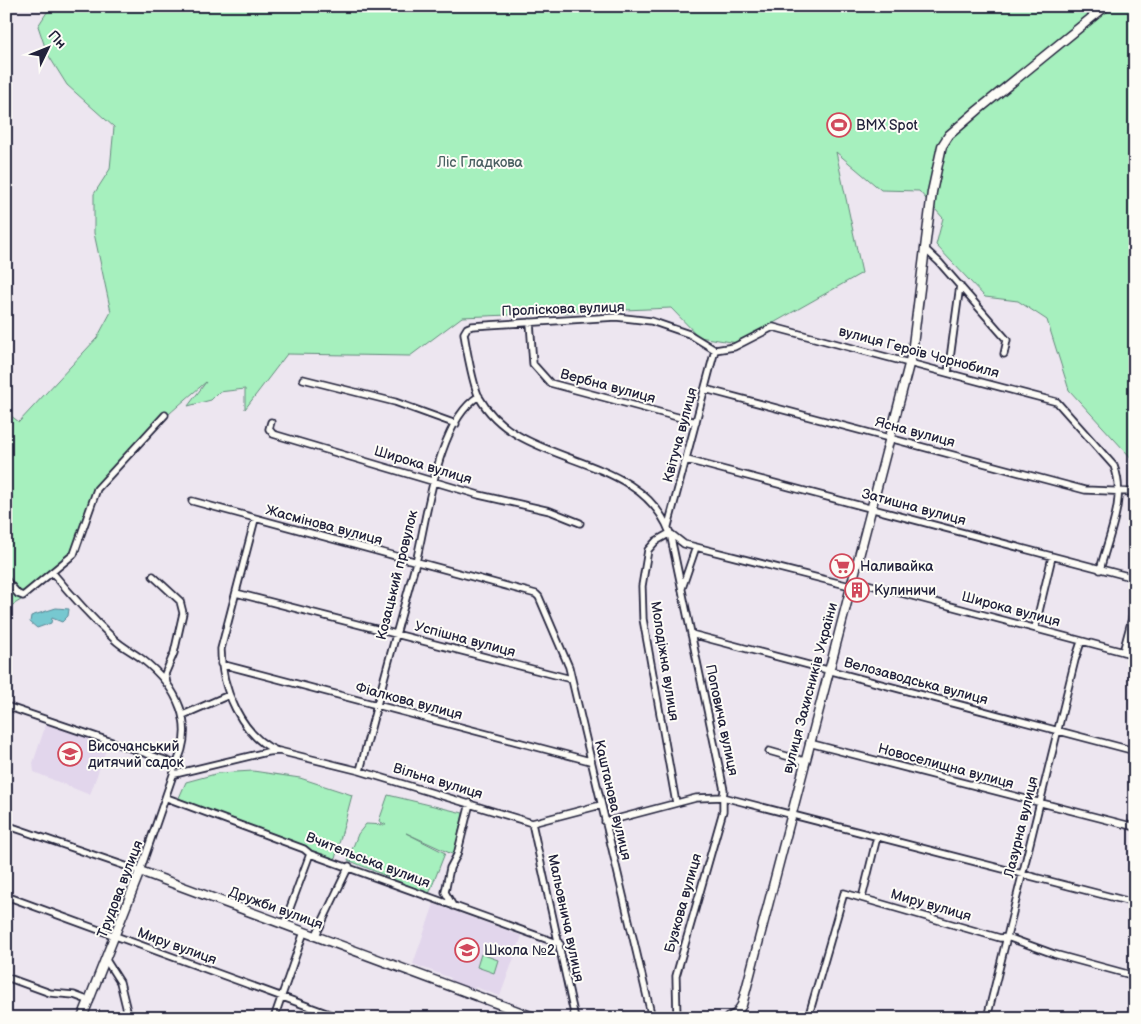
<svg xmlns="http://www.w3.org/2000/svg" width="1141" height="1024" font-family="'Balsamiq Sans',sans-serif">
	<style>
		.built { fill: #e2d6ec }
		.green { fill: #a6f0be; stroke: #64897c }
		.water { fill: #77c8d0; stroke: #558694 }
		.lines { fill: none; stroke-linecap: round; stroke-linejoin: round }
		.street-casing { stroke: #22223b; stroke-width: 9 }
		.secondary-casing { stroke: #22223b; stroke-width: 11 }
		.street { stroke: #fdfcf7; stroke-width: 5.5 }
		.secondary { stroke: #fdfcf7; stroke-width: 8 }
		.labels { text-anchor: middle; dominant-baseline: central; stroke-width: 4; stroke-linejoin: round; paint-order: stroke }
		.poi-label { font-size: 14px; fill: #22223b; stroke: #fdfcf7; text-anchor: start }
		.park-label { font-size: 14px; fill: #4a6062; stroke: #fdfcf7 }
		.street-label { font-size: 14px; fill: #22223b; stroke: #fdfcf7 }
	</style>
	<rect width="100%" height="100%" fill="#ede6f0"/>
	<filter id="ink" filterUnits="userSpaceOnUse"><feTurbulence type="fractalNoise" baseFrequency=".02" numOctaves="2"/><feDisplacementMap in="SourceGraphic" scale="10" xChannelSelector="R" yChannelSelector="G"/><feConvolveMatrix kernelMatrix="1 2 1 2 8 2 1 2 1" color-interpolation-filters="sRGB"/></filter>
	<g filter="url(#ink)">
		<path class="built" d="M46 724 108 744 90 795 34 772 33 763Z
			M434 904 522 936 500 996 475 987 473 991 449 982 451 978 413 964Z"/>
		<path class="green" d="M51 6H1135V462L1069 390 1047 320 1018 301 985 297 936 245 943 218 919 191 881 190 836 152 862 273 738 343 699 337 671 308 462 317 410 356 287 354 245 409V389L219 392 211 400 188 406 206 382C162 419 115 460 88 512 82 523 81 541 79 553L21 600 6 609V412L19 422 97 338 111 312 94 233V194L110 169 114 127 67 85 47 53 38 26Z
			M253 771 300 778 352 795 335 859 178 800 186 782 219 773Z
			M388 795 463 813 454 855 406 833 445 853 429 894 348 860 358 834 366 824 386 825 379 821Z
			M481 954 498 960 494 973 477 967Z"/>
		<path class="water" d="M56 608 69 609 68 616 62 622 52 618 51 623 37 628 30 622 31 616Z"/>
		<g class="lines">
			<g class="street-casing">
				<path id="street" d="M925 249 939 262 1007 340 1004 354
					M530 322 533 364 550 383 696 422
					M948 373 960 285
					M303 379 395 402 456 424
					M705 389 1085 490 1135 492
					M271 422 269 429 273 434 479 495 550 511 580 523
					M687 460 1135 578
					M192 501 536 594 539 597 569 667 652 1018
					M255 519 221 649C221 687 241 736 277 751
					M668 526 715 350
					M1100 570C1108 537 1127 498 1114 466L1057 402 773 327 734 347 715 350 689 334 651 321 616 317 472 326 467 328 464 333C466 347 473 385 479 397 519 470 638 449 670 533L724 790 723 797 1135 903
					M52 572C71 595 92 618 114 639 122 647 133 652 142 659 177 686 198 726 174 768
					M153 576 180 601 183 613 174 653 165 674 167 684
					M6 580 18 594 23 596 74 554 97 489 165 415
					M852 580 1135 655
					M682 588 696 547
					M236 593 571 679
					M1035 628 1052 557
					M691 634 1135 751
					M1123 652 1135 607
					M221 664 590 761
					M6 706 162 759 170 762 174 768
					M183 715 229 695
					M809 743 1135 827
					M769 751 804 761
					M360 771C377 702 396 634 415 566 427 521 436 422 479 396
					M175 774 267 752 279 751 360 771 532 823 601 805
					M167 798 304 849 310 854 560 944
					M676 803 643 619 642 586 648 550 656 541 670 533 684 544 850 586
					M605 822 696 798 723 797V811L676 976 677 1018
					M532 823 575 1018
					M6 825 140 871 174 772
					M6 896 340 1018
					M862 898 877 837
					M453 906 445 892 450 868 457 855 470 803
					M284 924 310 854
					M316 935 349 866
					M106 960 120 982 128 1015 132 1018
					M6 977 50 993 74 995 90 1001
					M274 1018 304 932
					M511 1018 513 1010
					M808 1018 844 893 1000 938 1007 937 1054 954 1135 976
					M987 1018 1075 660 1081 642"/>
			</g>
			<g class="secondary-casing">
				<path id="secondary" d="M82 1018 140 871 536 1018
					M728 1018 736 1014 742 1005 912 353 932 192 942 146 949 135 978 110 1106 6"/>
			</g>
			<use href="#street" class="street"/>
			<use href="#secondary" class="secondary"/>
		</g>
	</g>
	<defs>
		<g id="stadium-ring" transform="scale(1.25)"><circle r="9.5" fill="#fdfcf7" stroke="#d1495b" stroke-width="1.5"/><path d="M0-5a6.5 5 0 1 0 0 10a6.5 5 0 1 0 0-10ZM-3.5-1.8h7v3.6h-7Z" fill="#d1495b"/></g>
		<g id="supermarket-ring" transform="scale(1.25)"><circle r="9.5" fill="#fdfcf7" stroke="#d1495b" stroke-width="1.5"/><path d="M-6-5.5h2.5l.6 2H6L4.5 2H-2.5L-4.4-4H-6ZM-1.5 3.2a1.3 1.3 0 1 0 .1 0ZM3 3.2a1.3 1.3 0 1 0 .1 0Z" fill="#d1495b"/></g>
		<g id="building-ring" transform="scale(1.25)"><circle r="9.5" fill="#fdfcf7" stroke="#d1495b" stroke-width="1.5"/><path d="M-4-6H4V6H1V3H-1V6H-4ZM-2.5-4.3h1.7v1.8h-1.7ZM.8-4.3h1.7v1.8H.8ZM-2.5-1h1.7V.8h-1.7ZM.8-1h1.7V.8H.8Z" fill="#d1495b"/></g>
		<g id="school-ring" transform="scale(1.25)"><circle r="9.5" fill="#fdfcf7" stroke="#d1495b" stroke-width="1.5"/><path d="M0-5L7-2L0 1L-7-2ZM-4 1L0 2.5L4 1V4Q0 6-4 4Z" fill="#d1495b"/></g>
	</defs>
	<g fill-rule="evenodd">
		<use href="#stadium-ring" x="839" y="125"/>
		<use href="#supermarket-ring" x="842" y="566"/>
		<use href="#building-ring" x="857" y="590"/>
		<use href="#school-ring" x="70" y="754"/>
		<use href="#school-ring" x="467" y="950"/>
	</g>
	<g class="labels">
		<g class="poi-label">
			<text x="856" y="125">BMX Spot</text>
			<text x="860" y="566">Наливайка</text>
			<text x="874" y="590">Кулиничи</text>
			<text x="88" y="746">Височанський<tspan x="88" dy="16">дитячий садок</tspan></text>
			<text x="484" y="950">Школа №2</text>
		</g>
		<g class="park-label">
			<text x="480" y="162">Ліс Гладкова</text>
		</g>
		<g class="street-label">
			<text transform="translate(563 309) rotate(-2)">Проліскова вулиця</text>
			<text transform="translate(919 352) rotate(15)">вулиця Героїв Чорнобиля</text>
			<text transform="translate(608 386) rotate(15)">Вербна вулиця</text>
			<text transform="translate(915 432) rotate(15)">Ясна вулиця</text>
			<text transform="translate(680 435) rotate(-75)">Квітуча вулиця</text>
			<text transform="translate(423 465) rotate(17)">Широка вулиця</text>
			<text transform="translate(914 507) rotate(15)">Затишна вулиця</text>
			<text transform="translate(324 525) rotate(15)">Жасмінова вулиця</text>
			<text transform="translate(397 575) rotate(-76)">Козацький провулок</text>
			<text transform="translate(1011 609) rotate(15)">Широка вулиця</text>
			<text transform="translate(465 639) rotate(15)">Успішна вулиця</text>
			<text transform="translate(665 661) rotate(81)">Молодіжна вулиця</text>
			<text transform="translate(916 681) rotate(15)">Велозаводська вулиця</text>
			<text transform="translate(810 688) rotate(-75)">вулиця Захисників України</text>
			<text transform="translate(409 701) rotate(15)">Фіалкова вулиця</text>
			<text transform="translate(722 720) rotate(78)">Поповича вулиця</text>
			<text transform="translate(946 766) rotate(15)">Новоселищна вулиця</text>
			<text transform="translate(438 781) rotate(17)">Вільна вулиця</text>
			<text transform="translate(613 800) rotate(77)">Каштанова вулиця</text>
			<text transform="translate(1021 827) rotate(-76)">Лазурна вулиця</text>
			<text transform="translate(368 860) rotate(21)">Вчительська вулиця</text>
			<text transform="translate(120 889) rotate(-69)">Трудова вулиця</text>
			<text transform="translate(683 903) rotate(-74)">Бузкова вулиця</text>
			<text transform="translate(931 905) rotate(16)">Миру вулиця</text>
			<text transform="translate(276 908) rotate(20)">Дружби вулиця</text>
			<text transform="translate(566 918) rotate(78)">Мальовнича вулиця</text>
			<text transform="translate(177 946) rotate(20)">Миру вулиця</text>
		</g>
	</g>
	<rect width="1141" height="1024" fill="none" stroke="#fdfcf7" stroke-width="25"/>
	<rect x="12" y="12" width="1116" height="999" fill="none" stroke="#22223b" stroke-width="2" filter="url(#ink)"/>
	<g transform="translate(48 48) rotate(47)" stroke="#fdfcf7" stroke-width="4" paint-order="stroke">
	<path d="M0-4L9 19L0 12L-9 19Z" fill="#22223b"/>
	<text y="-8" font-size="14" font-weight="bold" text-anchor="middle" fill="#22223b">Пн</text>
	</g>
</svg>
